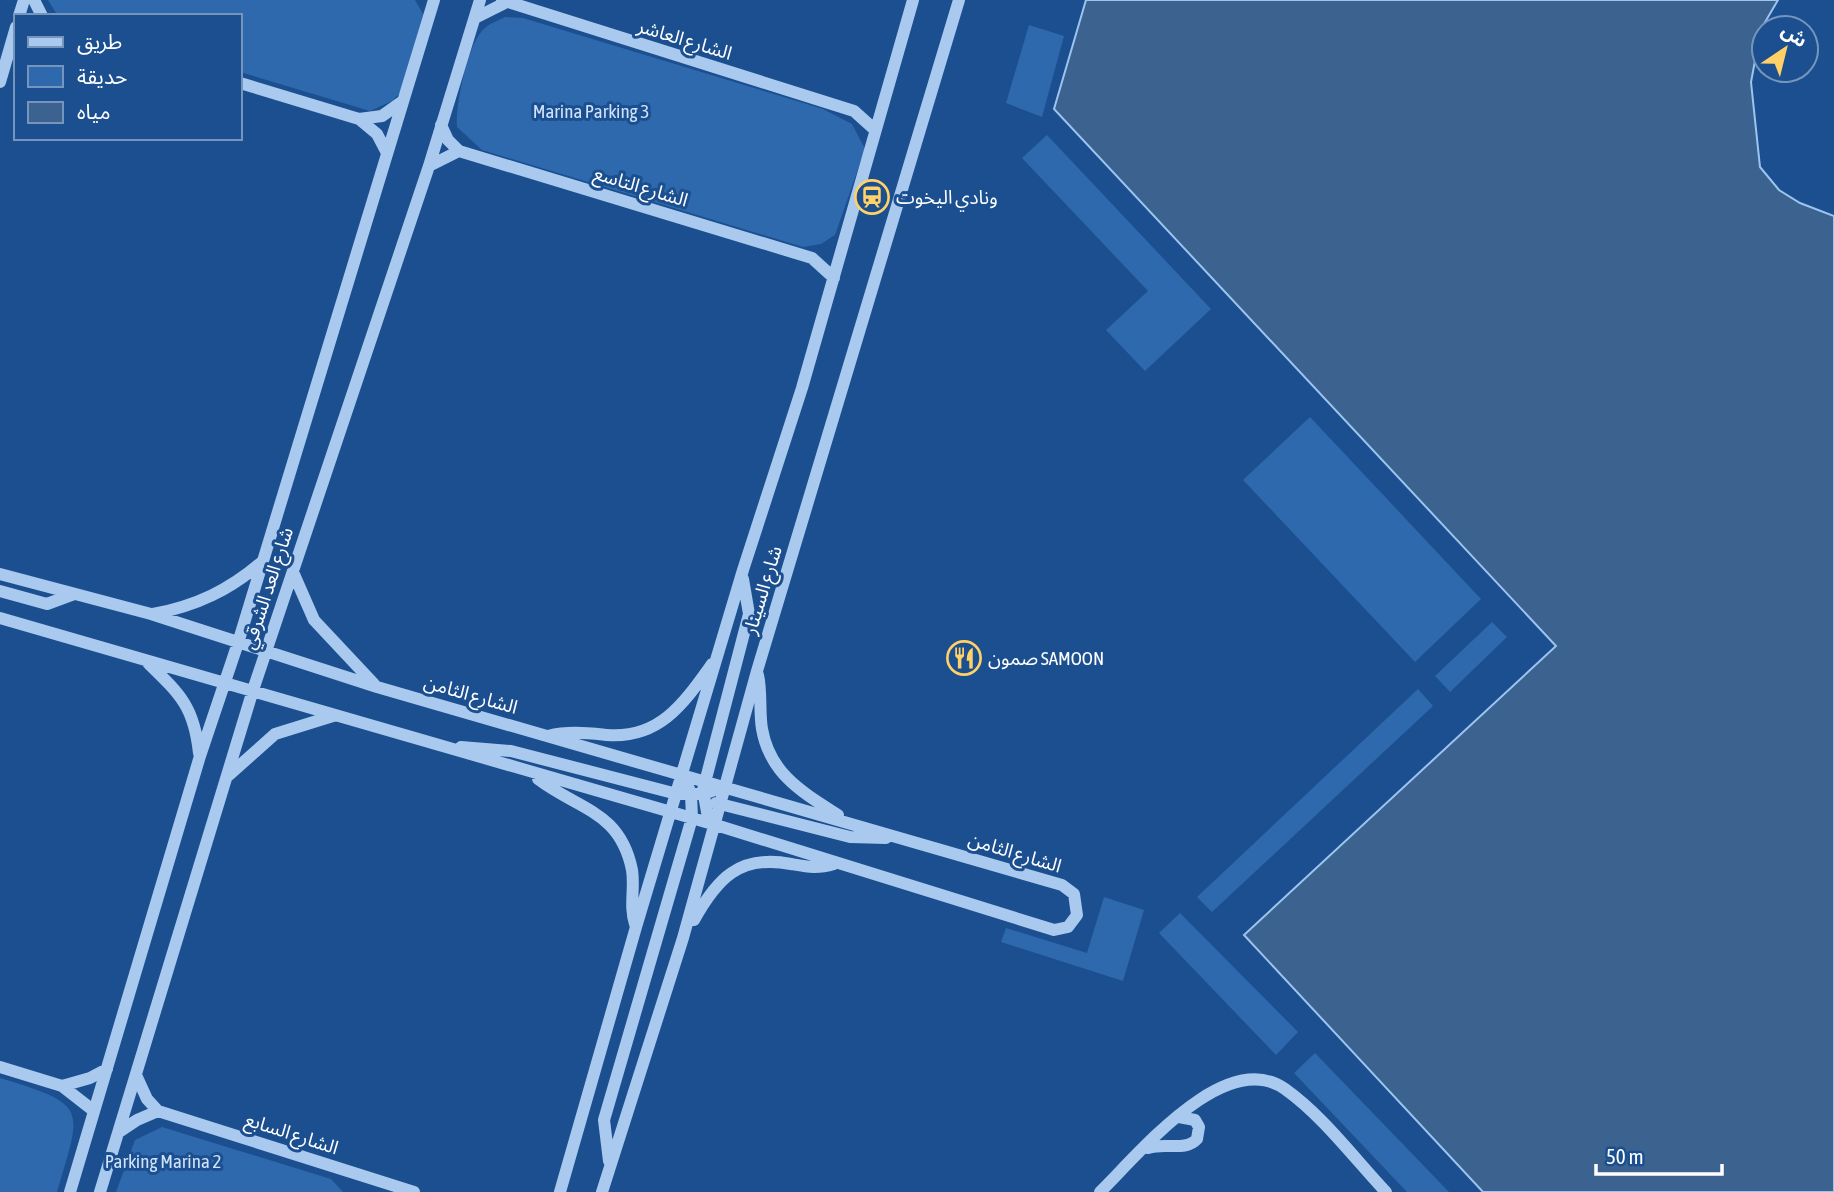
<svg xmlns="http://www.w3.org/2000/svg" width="1834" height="1192" font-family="'Asap Condensed','Noto Sans Arabic',sans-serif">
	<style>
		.green { fill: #2e69ad }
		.water { fill: #3c6290; stroke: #9cc4f0; stroke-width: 2 }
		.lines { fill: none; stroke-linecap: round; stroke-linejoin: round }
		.minor { stroke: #a9c9ee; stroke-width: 12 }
		.labels { text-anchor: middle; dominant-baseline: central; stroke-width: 6; stroke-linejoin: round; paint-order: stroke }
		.street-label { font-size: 19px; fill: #fff; stroke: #1b4f8f }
		.park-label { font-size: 19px; fill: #cfe3fa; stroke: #1b4f8f }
		.poi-label { font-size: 19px; fill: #fff; stroke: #1b4f8f; text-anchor: start }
	</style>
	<rect width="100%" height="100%" fill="#1b4f8f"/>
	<path class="green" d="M48 0H415L423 14 401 92 392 101 370 111 240 72V16H58Z
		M505 17 523 18 823 109 852 124 865 149 835 235 821 244 803 247 482 150 457 127C455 106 468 41 485 28 490 23 498 21 505 17Z
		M1029 25 1064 36 1042 117 1006 103Z
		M1047 135 1211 309 1145 371 1106 330 1148 291 1022 158Z
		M1310 417 1481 599 1415 662 1243 480Z
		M1492 622 1507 637 1450 692 1435 676Z
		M1418 689 1433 706 1212 912 1197 897Z
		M1104 897 1144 910 1123 981 1001 942 1006 928 1087 953Z
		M1180 913 1298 1032 1276 1055 1159 933Z
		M1315 1053 1449 1192H1407L1294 1073Z
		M0 1078C89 1105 82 1107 57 1192H0Z
		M162 1127 331 1179 343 1192H116L135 1140Z"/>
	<path class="water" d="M1086 0H1778L1761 29 1751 82 1760 167 1779 190 1800 203 1834 216V1192H1483L1244 935 1556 646 1054 109Z"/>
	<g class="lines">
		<path class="minor" d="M34 0 42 16
			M502 0 854 111 874 129
			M19 16 24 0
			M475 18 505 3
			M0 82 16 27
			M240 83 359 119 377 134 387 153
			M359 119 382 116 403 101
			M441 125 448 140 459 151 812 258 834 278
			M429 166 459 151
			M293 572 314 620 374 684
			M0 574 151 614 377 687 1062 885 1074 894 1077 915 1068 927 1054 930 716 825 0 618
			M0 591 47 604 74 594
			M153 614C196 606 230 590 263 561
			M148 663C181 695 194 707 199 753
			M758 675C762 693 759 711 762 729 770 774 802 792 838 815
			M548 736C568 731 586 733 607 735 660 739 684 703 712 664
			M461 747 511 751 677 794H703L726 786
			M229 775 275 734 333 716
			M538 779C579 810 620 811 632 870 635 888 629 906 635 924
			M716 803 850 837 886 838
			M716 825 707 812 703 790 749 614 743 579
			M694 920C717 879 739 854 791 864 808 867 817 869 834 864
			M0 1067 62 1086 94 1111
			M136 1075 147 1099 158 1111 414 1192
			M62 1086 90 1078 107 1069
			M119 1132 137 1120 158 1111
			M1148 1148C1165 1142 1185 1152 1197 1139L1199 1127 1195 1120 1179 1117
			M609 1161 604 1120 692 818 691 794 683 774
			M70 1192 200 756 238 643 434 0
			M100 1192 253 690 429 166 480 0
			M560 1192 636 927 743 570 802 388 913 0
			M602 1192 683 938 757 671 959 0
			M1100 1192C1139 1154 1225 1047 1285 1089 1323 1116 1354 1158 1386 1192"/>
	</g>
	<defs>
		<g id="station-ring" transform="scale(1.75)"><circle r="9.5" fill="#1b4f8f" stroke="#ffd166" stroke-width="1.5"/><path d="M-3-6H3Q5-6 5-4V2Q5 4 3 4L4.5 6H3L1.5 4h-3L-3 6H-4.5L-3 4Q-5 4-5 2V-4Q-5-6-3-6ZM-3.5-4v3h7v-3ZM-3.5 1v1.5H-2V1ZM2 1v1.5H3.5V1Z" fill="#ffd166"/></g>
		<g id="restaurant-ring" transform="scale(1.75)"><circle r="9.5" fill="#1b4f8f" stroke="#ffd166" stroke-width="1.5"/><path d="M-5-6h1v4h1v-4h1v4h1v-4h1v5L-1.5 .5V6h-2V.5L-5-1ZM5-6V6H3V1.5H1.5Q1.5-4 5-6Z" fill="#ffd166"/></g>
	</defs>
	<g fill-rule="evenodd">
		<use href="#station-ring" x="872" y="197"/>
		<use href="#restaurant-ring" x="964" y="658"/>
	</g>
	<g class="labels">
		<g class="street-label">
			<text transform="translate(685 39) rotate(17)">الشارع العاشر</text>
			<text transform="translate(641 186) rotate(17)">الشارع التاسع</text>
			<text transform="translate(267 588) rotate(-72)">شارع العد الشرقي</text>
			<text transform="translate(762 590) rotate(-73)">شارع السينار</text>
			<text transform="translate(471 694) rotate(16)">الشارع الثامن</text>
			<text transform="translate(1015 852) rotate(17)">الشارع الثامن</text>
			<text transform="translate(292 1133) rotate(18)">الشارع السابع</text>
		</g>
		<g class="park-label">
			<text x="591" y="111">Marina Parking 3</text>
			<text x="163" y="1161">Parking Marina 2</text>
		</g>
		<g class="poi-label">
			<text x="896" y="197">ونادي اليخوت</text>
			<text x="988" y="658">صمون SAMOON</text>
		</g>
	</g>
	<rect x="14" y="14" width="228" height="126" fill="#1b4f8f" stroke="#7695bc" stroke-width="2"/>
	<rect x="28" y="37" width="35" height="10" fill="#a9c9ee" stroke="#7695bc" stroke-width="2"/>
	<text x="77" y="49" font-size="21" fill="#ffffff">طريق</text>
	<rect x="28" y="66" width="35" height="21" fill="#2e69ad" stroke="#7695bc" stroke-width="2"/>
	<text x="77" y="84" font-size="21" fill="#ffffff">حديقة</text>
	<rect x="28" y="102" width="35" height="21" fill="#3c6290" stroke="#7695bc" stroke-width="2"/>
	<text x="77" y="119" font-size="21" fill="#ffffff">مياه</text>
	<g transform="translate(1785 49) rotate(35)"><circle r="33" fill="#1b4f8f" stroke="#7695bc" stroke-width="2"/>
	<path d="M0-5L12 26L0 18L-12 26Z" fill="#ffd166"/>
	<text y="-10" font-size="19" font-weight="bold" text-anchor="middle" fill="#ffffff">ش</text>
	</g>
	<path d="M1596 1164v10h126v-10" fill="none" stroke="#ffffff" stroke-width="3.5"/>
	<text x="1606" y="1164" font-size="21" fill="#ffffff" stroke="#1b4f8f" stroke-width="5" paint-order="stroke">50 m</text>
</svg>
